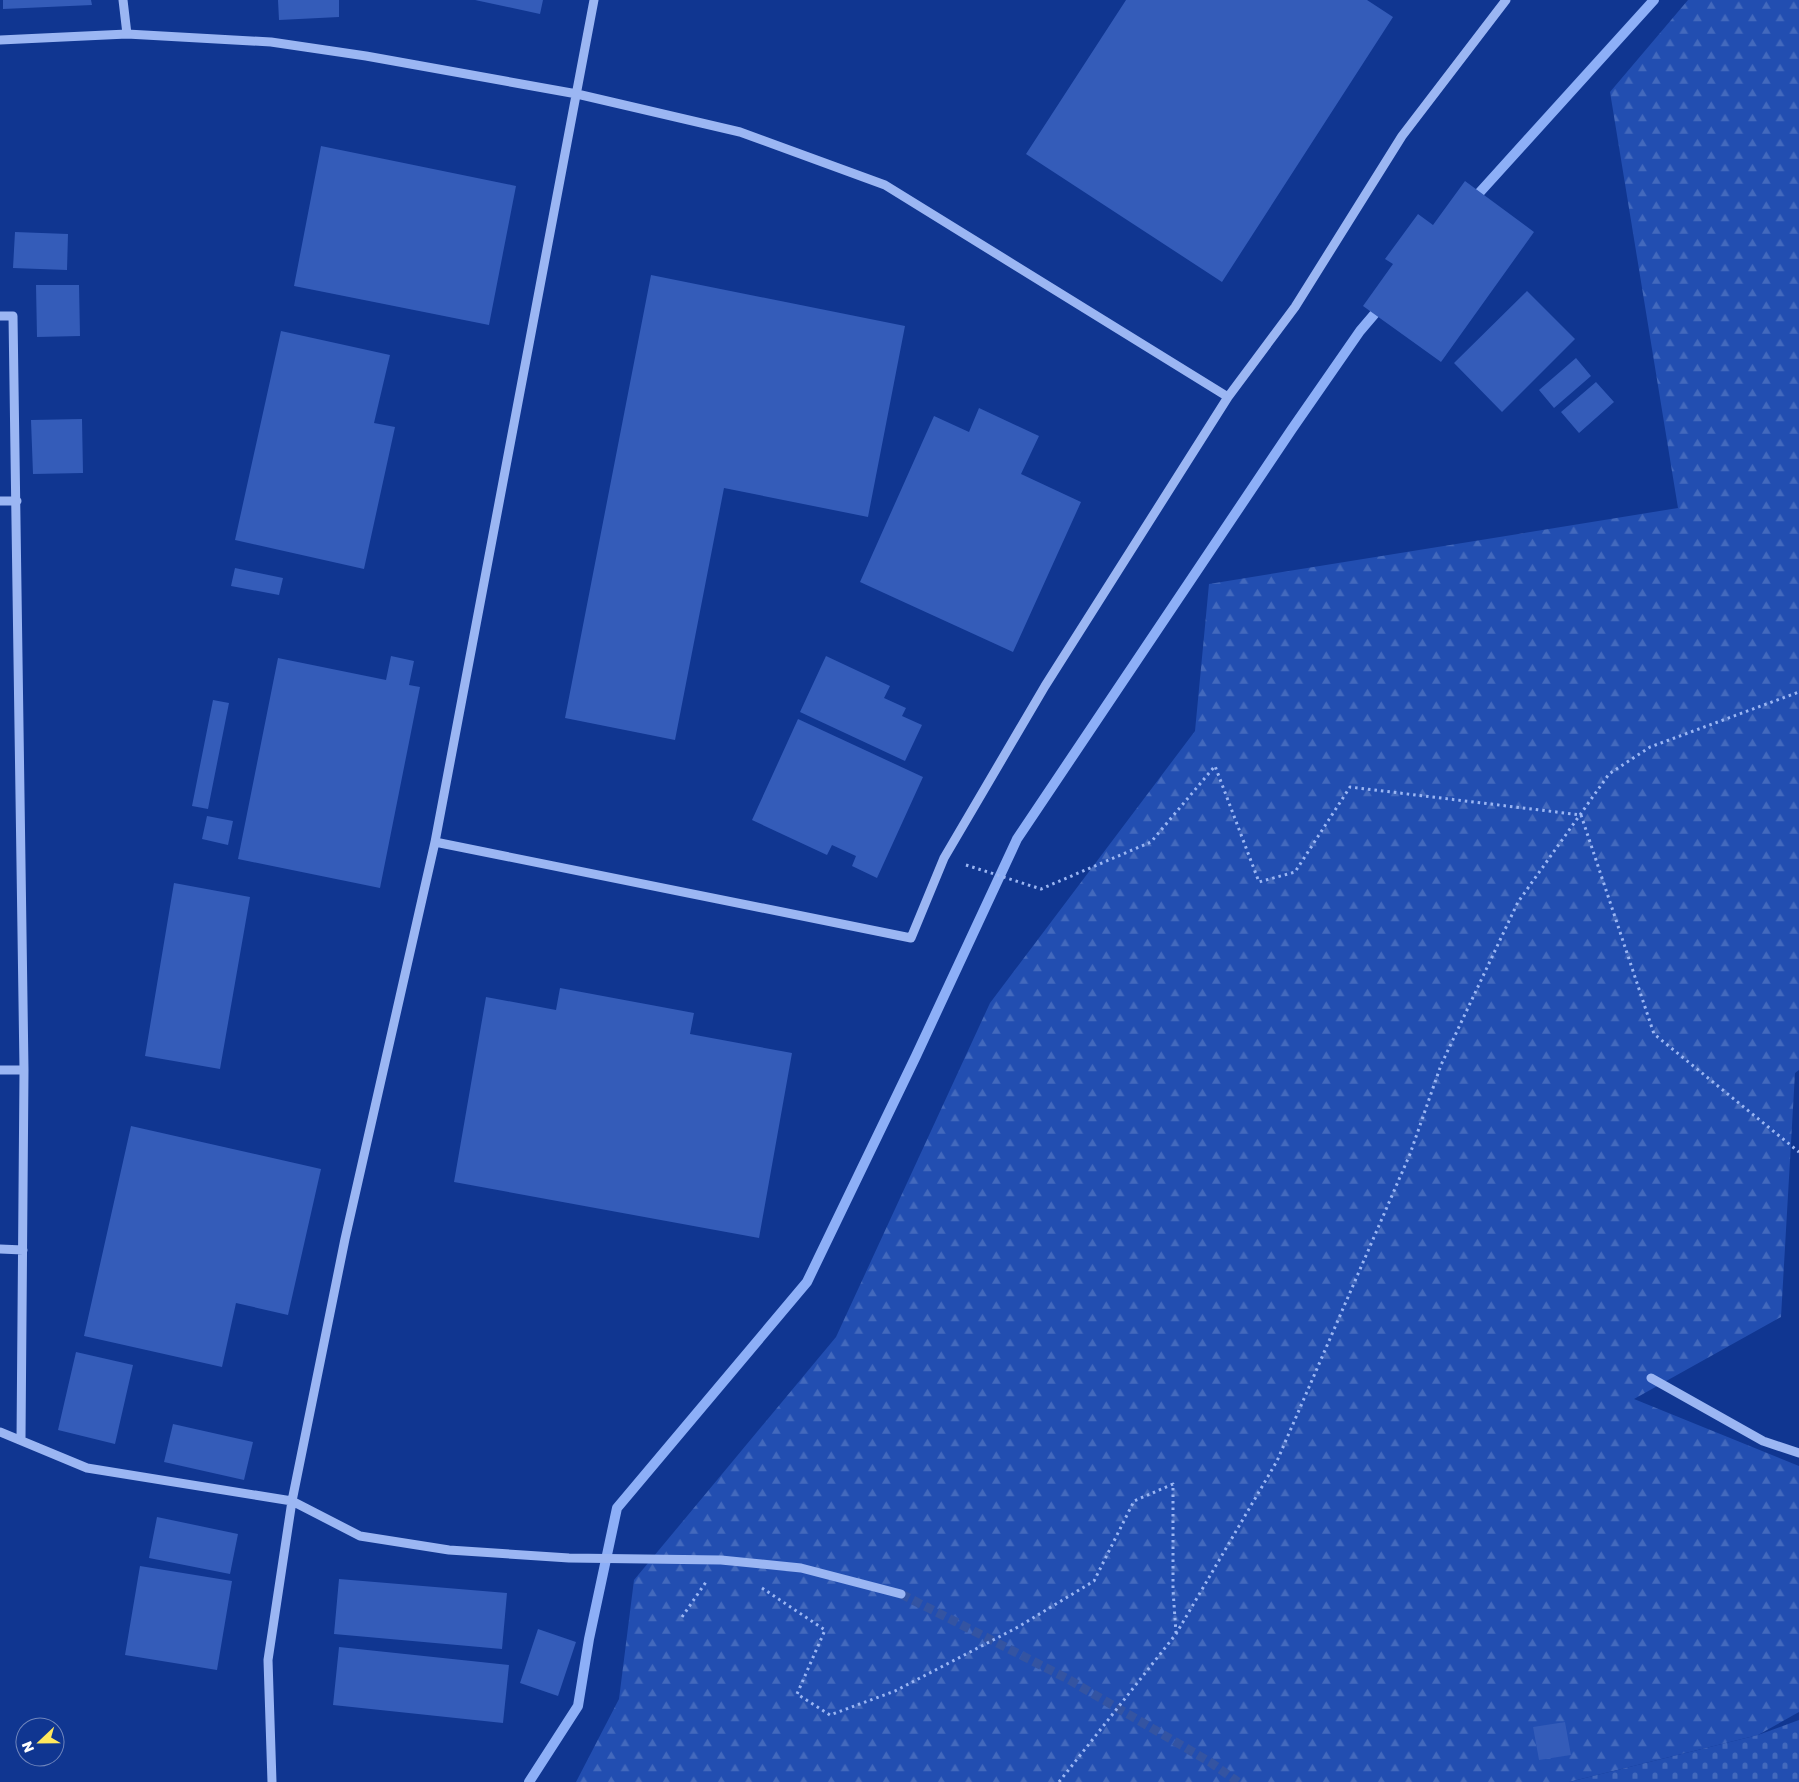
<svg xmlns="http://www.w3.org/2000/svg" width="1799" height="1782" font-family="'Golos Text',sans-serif">
	<style>
		.forest { fill: url(#forest-firs) }
		.cemetery { fill: url(#cemetery-stones) }
		.lines { fill: none; stroke-linecap: round; stroke-linejoin: round }
		.stream { stroke: #8daff7; stroke-width: 10 }
		.building { fill: #345cb9 }
		.minor-tunnel { stroke: #3454a2; stroke-width: 9; stroke-dasharray: 9 4.5; stroke-linecap: butt }
		.path { stroke: #9bb6f3; stroke-width: 3; stroke-dasharray: 2.5 4; stroke-linecap: butt }
		.minor { stroke: #9bb6f3; stroke-width: 9 }
	</style>
	<defs>
		<pattern id="forest-firs" width="22" height="20" patternUnits="userSpaceOnUse" patternTransform="scale(1.25)"><rect width="22" height="20" fill="#224eb1"/><path d="M5 1l3.5 6h-7zM16 11l3.5 6h-7z" fill="#4369bd"/></pattern>
		<pattern id="cemetery-stones" width="16" height="16" patternUnits="userSpaceOnUse" patternTransform="scale(1.25)"><rect width="16" height="16" fill="#224eb1"/><path d="M2 7V4a2 2 0 0 1 4 0v3zM10 15v-3a2 2 0 0 1 4 0v3z" fill="#4369bd"/></pattern>
	</defs>
	<rect width="100%" height="100%" fill="#103691"/>
	<path class="forest" d="M1688 0H1799V1070L1795 1073 1781 1317 1634 1399 1799 1466V1712L1758 1735 1569 1782H576L619 1699 634 1580 836 1337 990 1003 1195 731 1209 584 1678 508 1610 92Z"/>
	<path class="cemetery" d="M1799 1720V1782H1569L1758 1735Z"/>
	<g class="lines">
		<path class="stream" d="M1471 202 1654 0
			M529 1782 578 1706 589 1639 617 1508 807 1282 916 1056 1017 839 1292 429 1360 331 1383 304"/>
	</g>
	<path class="building" d="M3 0H91L92 5 3 9Z
		M278 0H339V17L279 20Z
		M475 0H543L540 14Z
		M1126 0H1367L1393 17 1222 282 1026 154Z
		M321 146 516 186 489 325 294 286Z
		M1465 181 1534 232 1441 362 1363 306 1393 264 1385 259 1418 214 1433 225Z
		M15 232 68 234 67 270 13 268Z
		M651 275 905 326 868 517 724 488 675 740 565 718Z
		M36 285H79L80 336 37 337Z
		M1527 291 1575 339 1502 412 1454 363Z
		M281 331 390 355 374 423 395 427 364 569 235 540Z
		M1576 358 1591 376 1554 408 1539 390Z
		M1596 382 1614 402 1579 433 1561 412Z
		M979 408 1039 436 1021 474 1081 502 1013 652 860 582 934 416 969 432Z
		M82 419 83 473 33 474 31 420Z
		M235 568 283 578 279 595 231 586Z
		M391 656 414 661 409 685 420 687 380 888 238 859 278 658 386 680Z
		M826 656 890 686 884 698 906 708 902 716 922 725 905 761 800 712Z
		M213 700 229 703 208 809 192 806Z
		M798 719 923 777 877 878 852 866 856 856 832 845 827 855 752 820Z
		M207 816 233 821 228 845 202 839Z
		M174 883 250 897 220 1069 145 1056Z
		M560 988 694 1013 690 1034 792 1053 759 1238 454 1182 486 997 556 1010Z
		M131 1126 321 1169 288 1315 236 1303 222 1367 84 1336Z
		M76 1352 133 1365 115 1444 58 1430Z
		M173 1424 253 1442 244 1480 164 1462Z
		M157 1517 238 1534 230 1574 149 1558Z
		M140 1566 232 1581 217 1670 125 1655Z
		M339 1579 507 1593 502 1649 334 1634Z
		M538 1629 576 1642 558 1696 520 1683Z
		M339 1647 509 1665 503 1723 333 1705Z
		M1565 1722 1571 1755 1539 1760 1533 1727Z"/>
	<g class="lines">
		<path class="minor-tunnel" d="M901 1594 1066 1678 1210 1762 1238 1782"/>
		<path class="path" d="M966 865 1041 889 1151 842 1215 766 1259 882 1295 872 1350 787 1581 815 1654 1034 1799 1152
			M762 1588 825 1630 797 1694 830 1715 895 1691 1018 1627 1094 1581 1134 1501 1173 1484V1590L1176 1633
			M682 1617 706 1582
			M1059 1782 1176 1634 1277 1461 1410 1154 1441 1065 1518 902 1609 774 1650 747 1799 692"/>
		<path class="minor" d="M123 0 127 34
			M0 40 127 34 271 42 366 56 577 94 740 132 885 185 1228 397
			M0 316H13L24 1070 21 1440
			M0 501H17
			M435 842 911 938 944 858 1045 686 1228 397 1295 307 1402 136 1506 0
			M0 1070H24
			M0 1249 23 1250
			M1651 1378 1763 1441 1799 1453
			M0 1432 87 1468 292 1501 360 1536 449 1550 569 1558 721 1560 801 1568 901 1594
			M272 1782 268 1660 292 1501 345 1239 435 842 594 0"/>
	</g>
	<g transform="translate(40 1742) rotate(248)"><circle r="24" fill="#103691" stroke="#7086bd"/>
	<path d="M0-4L9 19L0 12L-9 19Z" fill="#ffe85d"/>
	<text y="-8" font-size="14" font-weight="bold" text-anchor="middle" fill="#ffffff">N</text>
	</g>
</svg>
